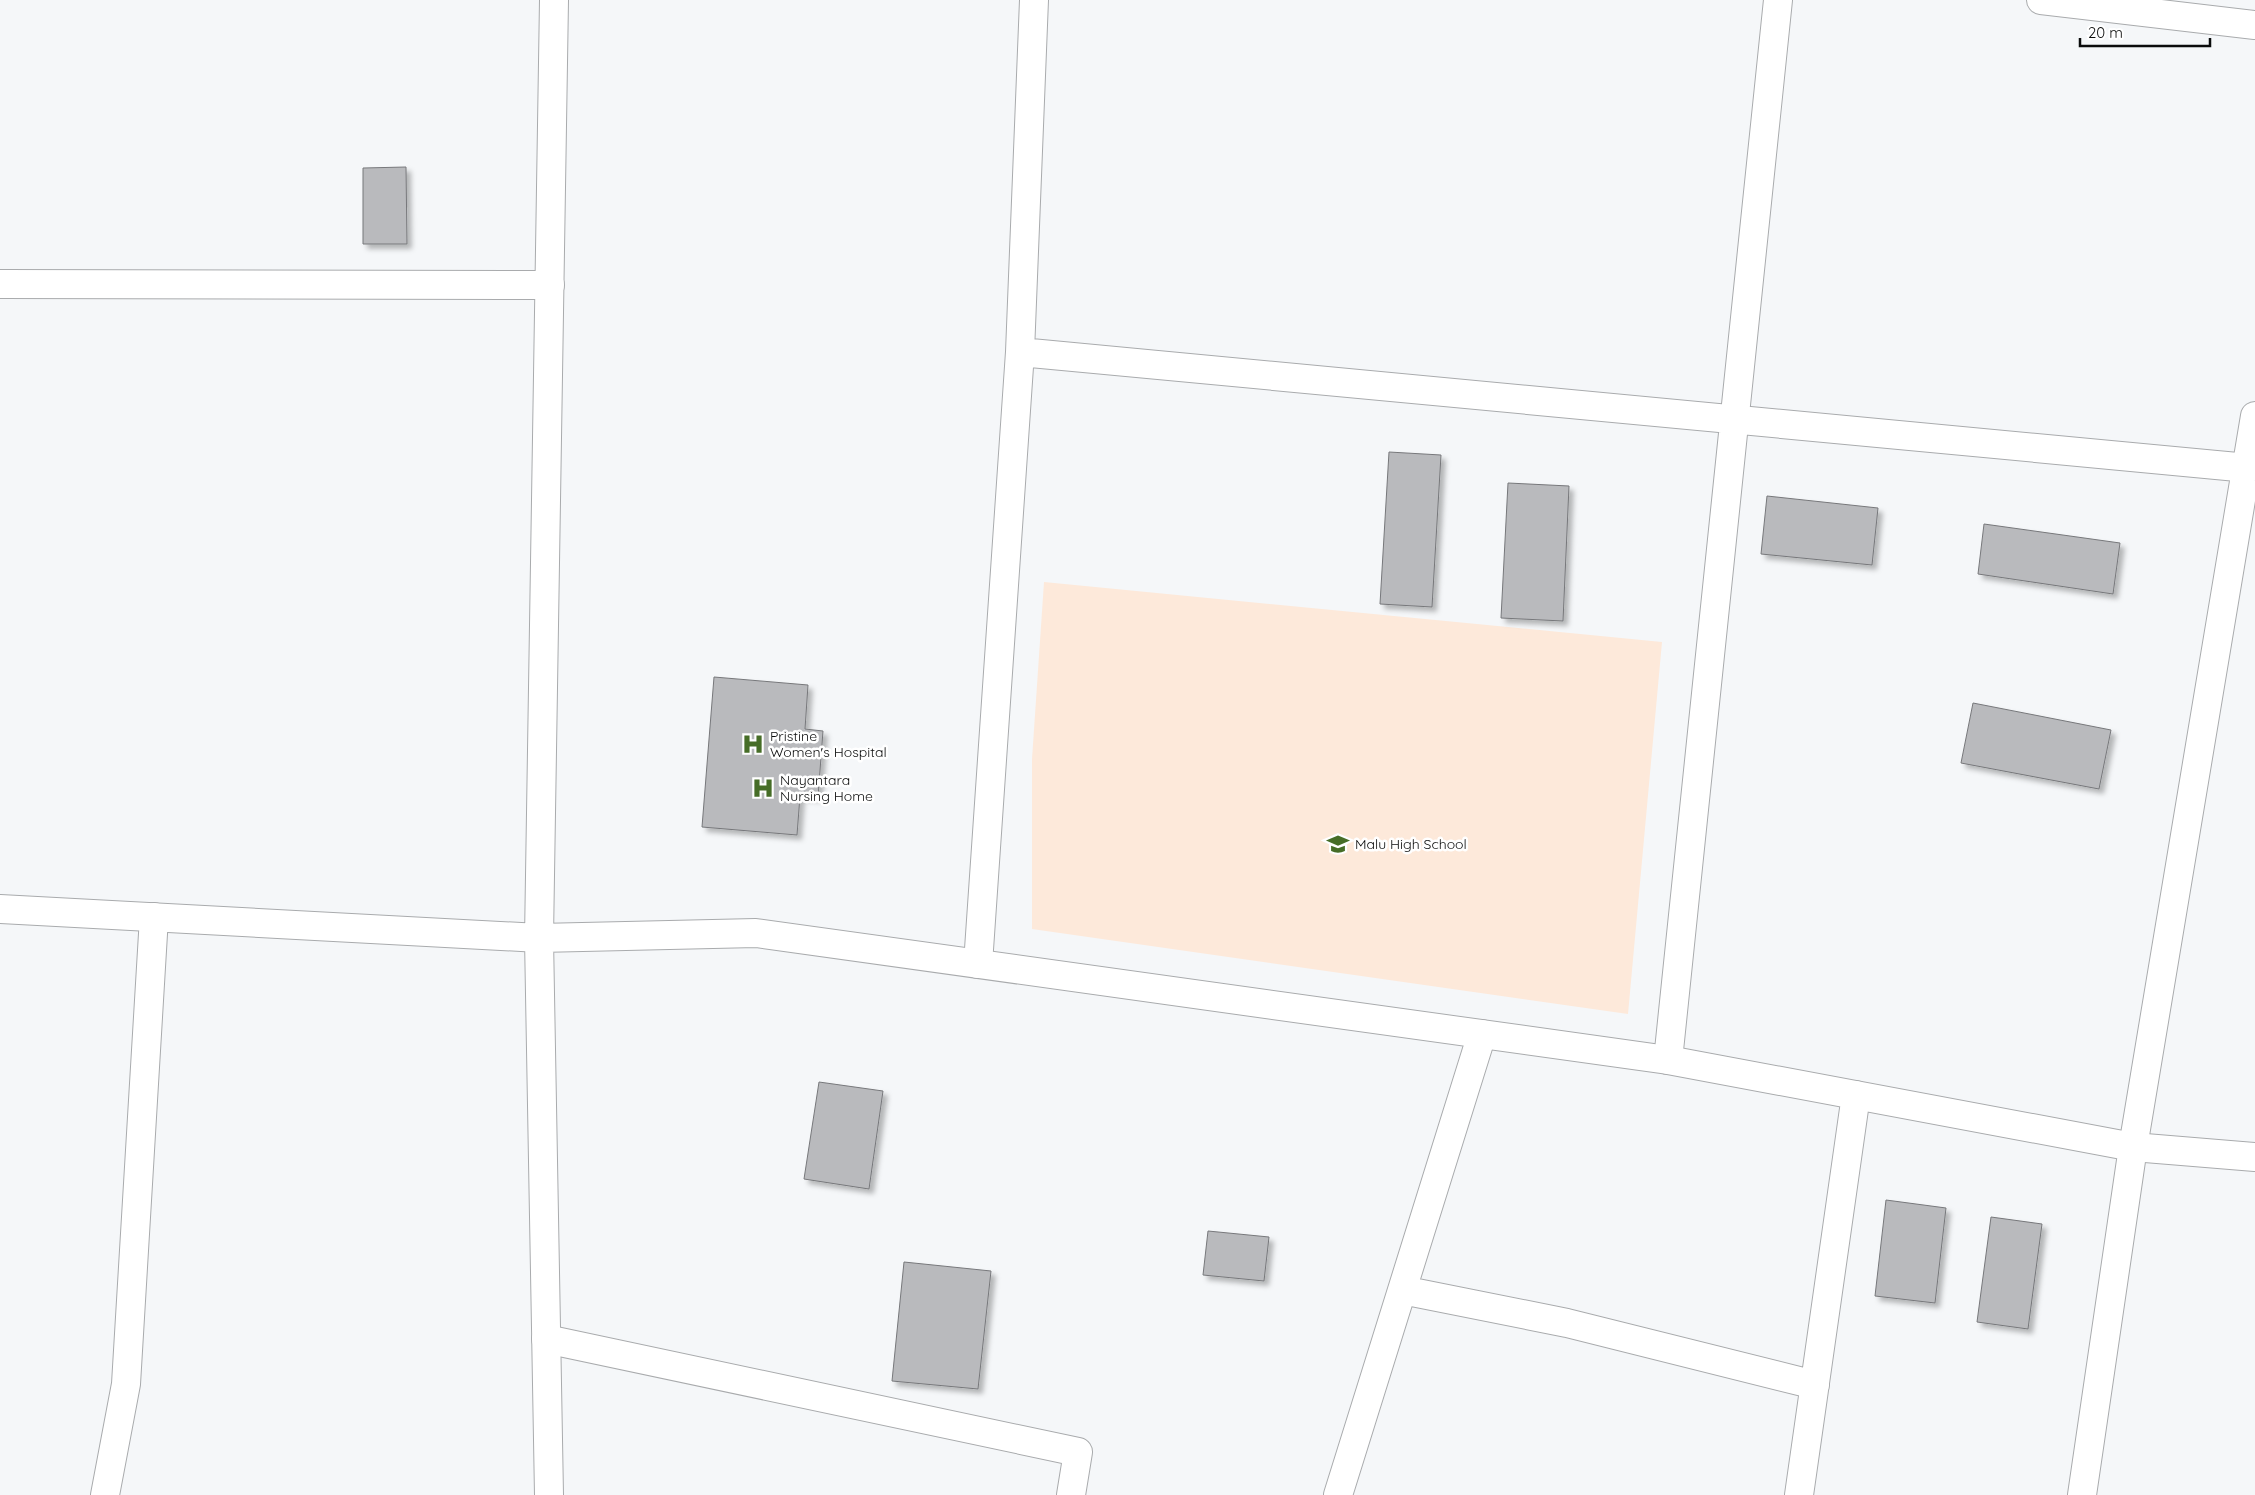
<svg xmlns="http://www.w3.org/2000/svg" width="2255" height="1495" font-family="Quicksand,sans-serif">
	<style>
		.education { fill: #fde9da }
		.building { fill: #b9babd; stroke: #77787b; filter: url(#shadow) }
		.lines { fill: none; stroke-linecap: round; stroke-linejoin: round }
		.street-casing { stroke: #a9abad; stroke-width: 30 }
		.secondary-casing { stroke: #a9abad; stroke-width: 30 }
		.street { stroke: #fff; stroke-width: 28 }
		.secondary { stroke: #fff; stroke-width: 28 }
		.labels { text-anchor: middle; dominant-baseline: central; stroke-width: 5; stroke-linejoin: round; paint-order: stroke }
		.poi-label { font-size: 14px; fill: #0b0c0c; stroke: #fff; text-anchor: start }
	</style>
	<defs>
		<filter id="shadow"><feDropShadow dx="4.5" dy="4.5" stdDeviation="2.5" flood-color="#0004"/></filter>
	</defs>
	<rect width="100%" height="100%" fill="#f5f7f9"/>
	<path class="education" d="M1044 582 1662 642 1628 1014 1032 929V759Z"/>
	<path class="building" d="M406 167 407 244H363V168Z
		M1389 452 1441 455 1432 607 1380 604Z
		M1508 483 1569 486 1563 621 1501 618Z
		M1767 496 1878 508 1872 565 1761 554Z
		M1984 524 2120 543 2113 594 1978 574Z
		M714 677 808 685 805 729 823 731 818 797 800 796 797 835 702 827Z
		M1973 703 2111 730 2099 789 1961 763Z
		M819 1082 883 1091 869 1189 804 1179Z
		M1886 1200 1946 1208 1935 1303 1875 1296Z
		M1991 1217 2042 1224 2028 1329 1977 1322Z
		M1208 1231 1269 1237 1264 1281 1203 1275Z
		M904 1262 991 1271 978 1389 892 1381Z"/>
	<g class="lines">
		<g class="street-casing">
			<path id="street" d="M1034 0 1020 352 2248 468
				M2041 0 2255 25
				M0 284 550 285
				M978 964 1020 352
				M1668 1060 1778 0
				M1402 1290 1567 1323 1815 1385
				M546 1339 1078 1452 1071 1495
				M105 1495 126 1384 154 917
				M1338 1495 1482 1034
				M1799 1495 1856 1095
				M2082 1495 2133 1147 2255 416"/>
		</g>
		<g class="secondary-casing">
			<path id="secondary" d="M0 909 539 938 756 933 1668 1060 2133 1147 2255 1157
				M549 1495 539 938 554 0"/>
		</g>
		<use href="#street" class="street"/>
		<use href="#secondary" class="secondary"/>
	</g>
	<defs>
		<g id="hospital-bare" transform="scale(1.725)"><path d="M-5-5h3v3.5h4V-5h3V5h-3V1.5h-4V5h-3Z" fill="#466d27" stroke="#fff" stroke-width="2.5" paint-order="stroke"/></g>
		<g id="school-bare" transform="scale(1.725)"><path d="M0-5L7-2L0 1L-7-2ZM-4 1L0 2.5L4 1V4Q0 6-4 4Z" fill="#466d27" stroke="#fff" stroke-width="2.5" paint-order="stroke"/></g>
	</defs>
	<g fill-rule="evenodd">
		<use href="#hospital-bare" x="753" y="744"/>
		<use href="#hospital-bare" x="763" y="788"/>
		<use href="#school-bare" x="1338" y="844"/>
	</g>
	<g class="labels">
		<g class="poi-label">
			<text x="770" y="736">Pristine<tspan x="770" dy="16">Women's Hospital</tspan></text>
			<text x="780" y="780">Nayantara<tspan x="780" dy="16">Nursing Home</tspan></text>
			<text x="1355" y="844">Malu High School</text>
		</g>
	</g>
	<path d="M2080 38v8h130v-8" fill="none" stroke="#0b0c0c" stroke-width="2.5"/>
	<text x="2088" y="38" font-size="15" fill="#0b0c0c" stroke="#ffffff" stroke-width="4" paint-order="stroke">20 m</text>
</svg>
